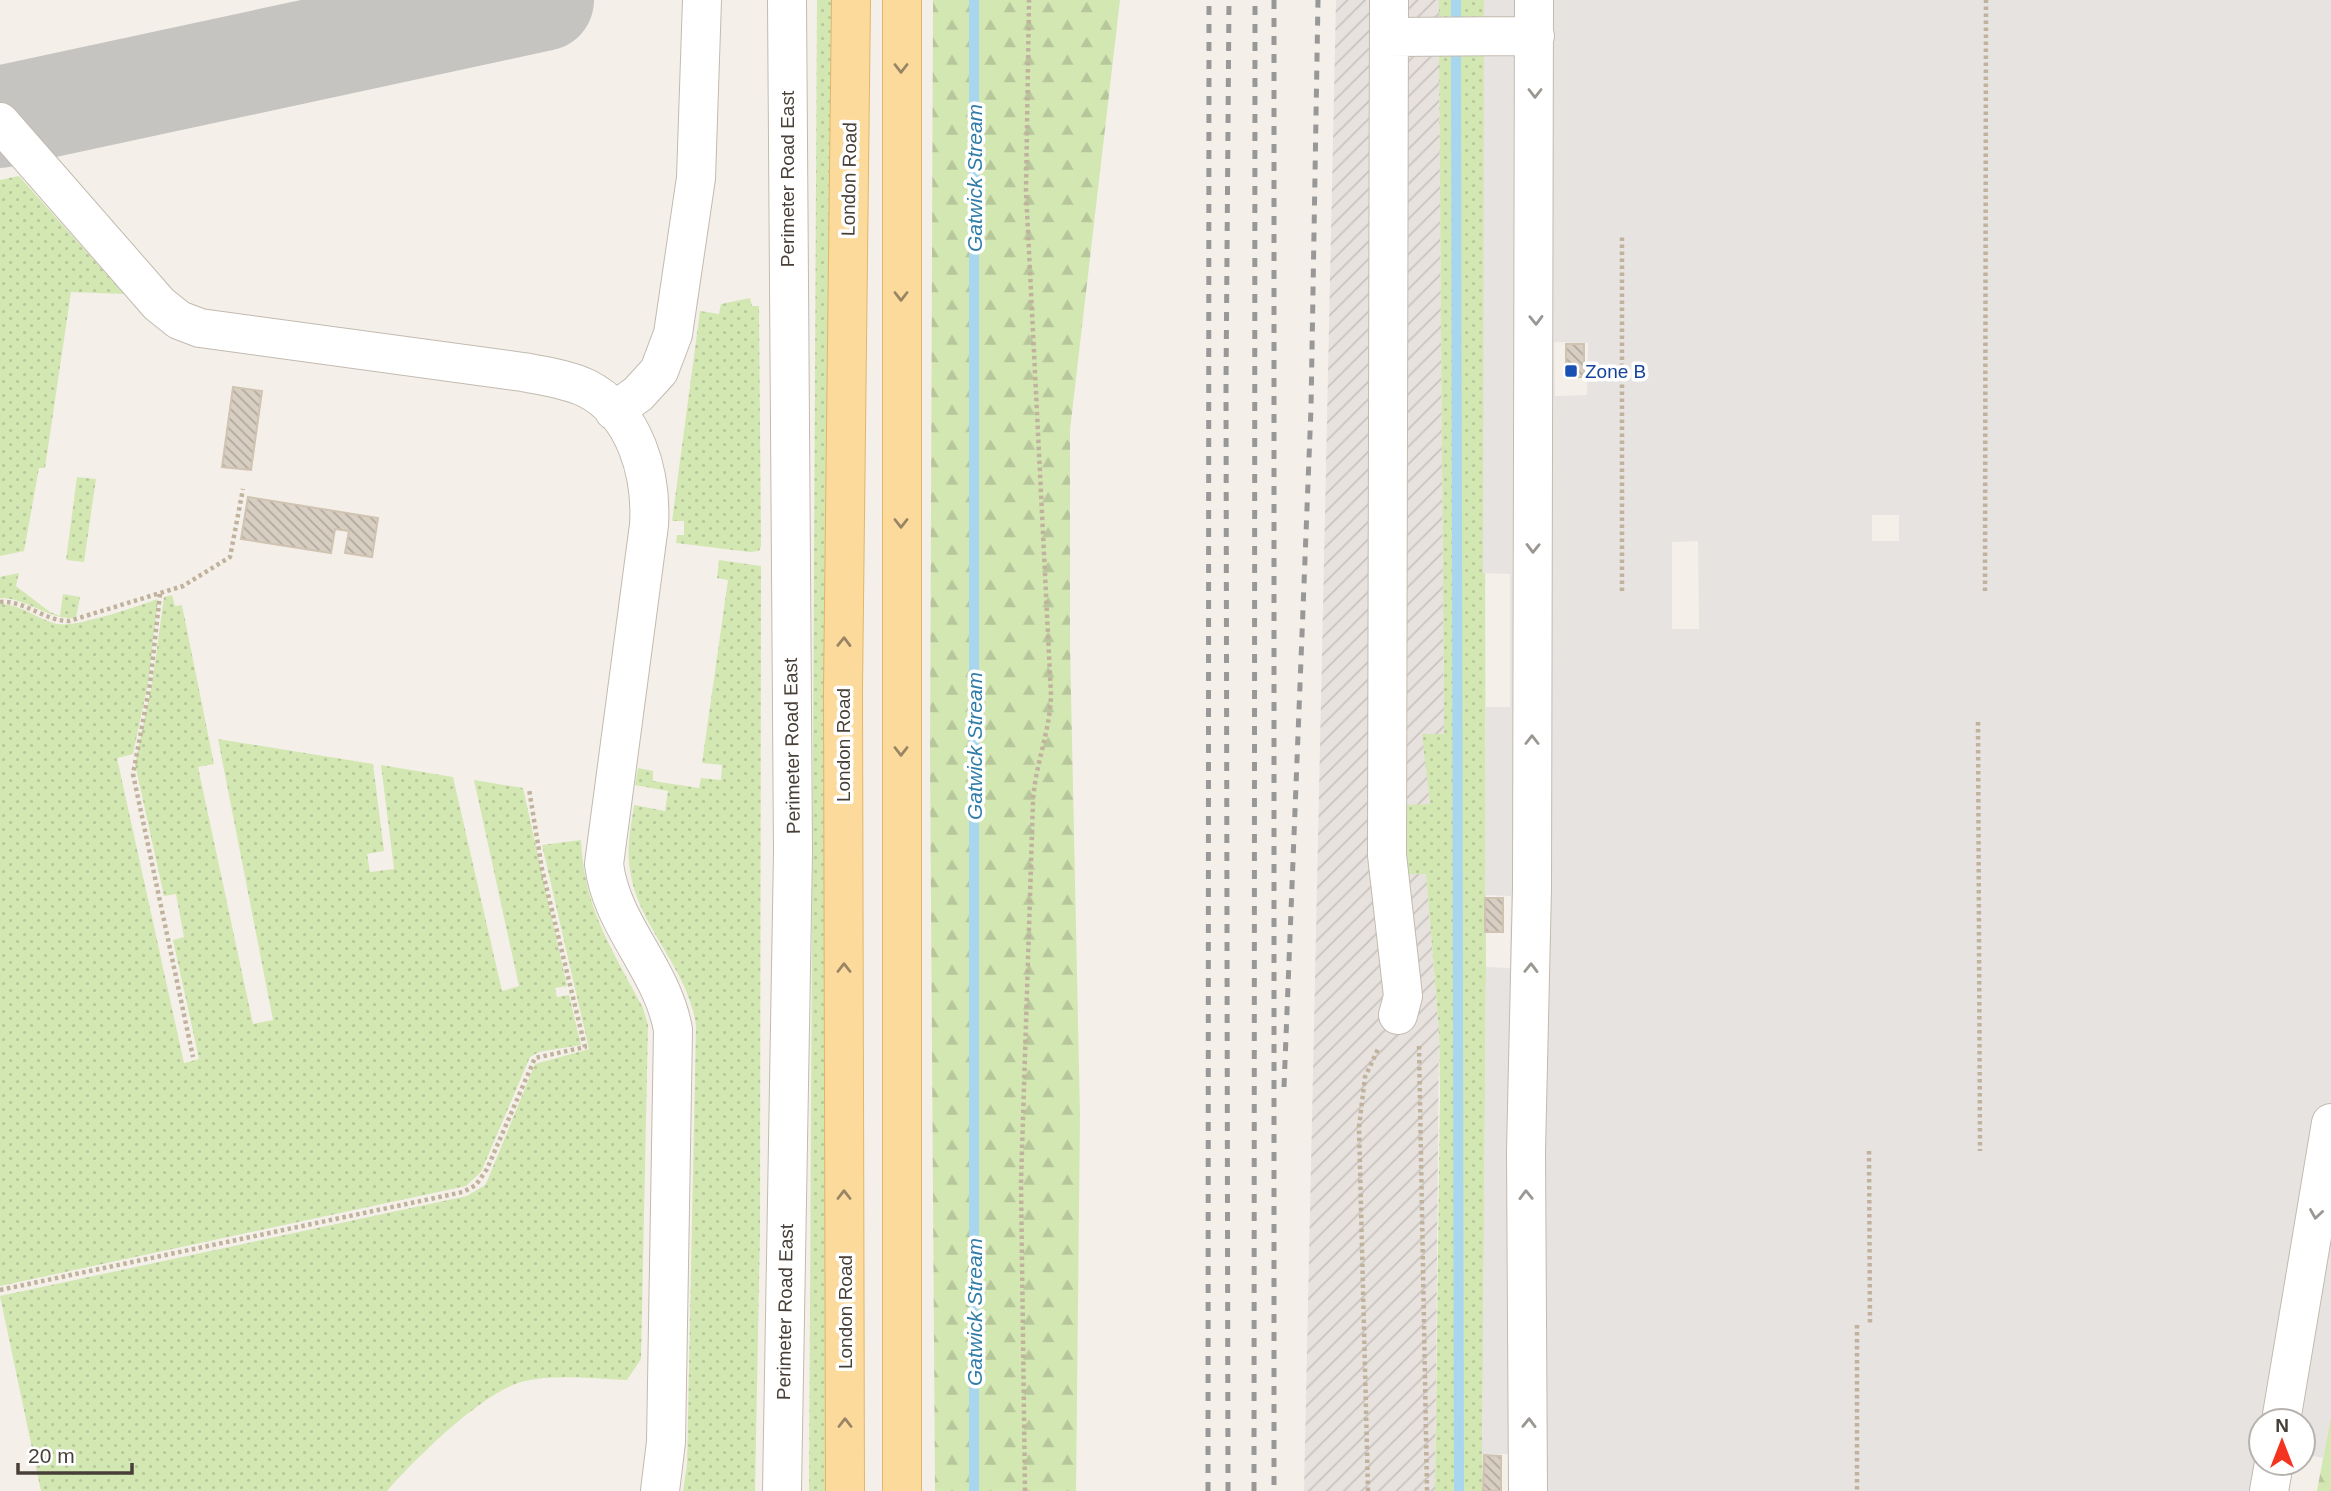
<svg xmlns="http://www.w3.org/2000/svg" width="2331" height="1491" font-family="Arial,sans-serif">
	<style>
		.industrial { fill: url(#industrial-furrows) }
		.grass { fill: url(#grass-dots) }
		.forest { fill: url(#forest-firs) }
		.parking { fill: #e6e3e1; fill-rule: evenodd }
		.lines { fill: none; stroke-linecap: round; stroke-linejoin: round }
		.stream { stroke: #a8d6ef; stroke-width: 10 }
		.taxiway { stroke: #c6c4c0; stroke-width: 102 }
		.building { fill: url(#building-back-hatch); stroke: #d0c3b2; stroke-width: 2 }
		.minor-casing { stroke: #c2baaf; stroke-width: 40 }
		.major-casing { stroke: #e1b66a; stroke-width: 40 }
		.path { stroke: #c1b29d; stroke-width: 4.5; stroke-dasharray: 3.5 3.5; stroke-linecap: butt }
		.minor { stroke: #fff; stroke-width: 38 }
		.major { stroke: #fbda9b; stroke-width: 38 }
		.rail { stroke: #989898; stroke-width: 5; stroke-dasharray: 9 9; stroke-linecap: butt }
		.oneway { stroke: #998565 }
		.oneway2 { stroke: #9a9692 }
		.transit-dot { fill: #1a4fb4; stroke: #fff; stroke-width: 2.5 }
		.labels { text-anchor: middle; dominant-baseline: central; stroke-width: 7; stroke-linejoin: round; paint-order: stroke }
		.street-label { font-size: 19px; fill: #484038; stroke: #fff }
		.transit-label { font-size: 19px; fill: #164399; stroke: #fff; text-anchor: start }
		.water-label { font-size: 21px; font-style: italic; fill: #317da9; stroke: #fff }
	</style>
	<defs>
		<pattern id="industrial-furrows" width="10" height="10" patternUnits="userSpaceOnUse" patternTransform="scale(1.75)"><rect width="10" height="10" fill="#e7e2de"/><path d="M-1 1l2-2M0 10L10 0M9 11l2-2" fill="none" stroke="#c8c3bf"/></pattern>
		<pattern id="grass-dots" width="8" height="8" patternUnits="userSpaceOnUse" patternTransform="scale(1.75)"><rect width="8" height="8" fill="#d3e7b3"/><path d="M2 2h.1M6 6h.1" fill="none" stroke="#b7c79b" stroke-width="1.8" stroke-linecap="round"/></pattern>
		<pattern id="forest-firs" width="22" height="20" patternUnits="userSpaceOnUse" patternTransform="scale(1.75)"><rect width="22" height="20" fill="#d3e7b3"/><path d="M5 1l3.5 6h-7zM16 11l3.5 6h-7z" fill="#b7c79b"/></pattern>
		<pattern id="building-back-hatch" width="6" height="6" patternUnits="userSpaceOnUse" patternTransform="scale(1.75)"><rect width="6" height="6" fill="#d8cec2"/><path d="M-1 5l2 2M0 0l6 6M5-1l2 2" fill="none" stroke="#b1a99f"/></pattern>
	</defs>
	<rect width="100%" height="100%" fill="#f4f0e9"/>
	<path class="industrial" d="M1336 0H1439V15L1484 22 1439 57 1444 734H1423L1430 805H1405L1407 874 1426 873 1439 1030 1435 1491H1304Z"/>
	<path class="grass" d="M817 0H834L832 1491H809Z
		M1439 0H1484V22H1444L1439 16Z
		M1443 51 1484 52 1486 967 1482 1491H1435L1440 1094 1439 1030 1426 874H1406L1404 805 1430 804 1422 734H1444L1439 56Z
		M19 176 124 294 71 292 45 468H39L24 551 0 556V180Z
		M750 298 752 306H759L761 546 759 551 750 552 676 543 677 535H684V521H672L700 311 719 314 721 304Z
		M77 477 96 479 84 562 66 560Z
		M719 560 761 566 760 1232 755 1491H683L687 1465 696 1025C688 968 637 925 630 870 626 848 631 827 634 805L665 811 668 791 635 785 638 768 653 771V781L699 788 701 778 721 780 722 765 702 763 728 580 717 578Z
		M19 573 16 586 50 612 60 616 63 594 80 597 76 618C47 620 28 598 0 598V577Z
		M172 595 175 606 182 605 214 764 198 767 253 1024 273 1020 218 739 373 764 384 851 367 854 370 872 394 869 381 765 453 777 502 991 519 986 474 780 523 788 567 986 555 988 557 997 569 995 581 1045 539 1052 530 1057 481 1172 466 1186 0 1286V604C21 604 37 619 57 624 75 628 138 606 158 599L148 683 133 754 117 758 184 1063 199 1059 173 940 184 937 176 894 164 896 135 764 152 684 164 597Z
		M581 840C584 909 612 949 643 1008L648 1025 641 1359 627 1380C594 1379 557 1374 525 1381 484 1390 415 1459 387 1491H41L0 1296 467 1196 485 1185 488 1179 535 1064 589 1049 542 845Z"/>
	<path class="forest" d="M933 0H1120L1070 430V645L1080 1116 1076 1491H935L930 757Z
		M2331 1415V1491H2317Z"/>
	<path class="parking" d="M1484 0H2331V1415L2323 1458 2303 1454V1421H2261V1463L2284 1491H1510V1454H1482L1486 967 1510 968 1511 896 1485 895 1486 707H1510V574L1483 573ZM1554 342 1588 343 1587 395 1555 396ZM1872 515H1899V541H1872ZM1698 541 1699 629H1672V542Z"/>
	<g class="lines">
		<path class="stream" d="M974 0V1491
			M1456 0V19
			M1456 58 1459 1491"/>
		<path class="taxiway" d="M0 117 543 0"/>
	</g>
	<path class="building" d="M1566 344H1584V377H1566Z
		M233 387 262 391 251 470 222 467Z
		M248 497 378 518 372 557 345 553 349 531 335 529 331 553 241 539Z
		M1485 898H1503V932H1485Z
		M1484 1455 1501 1456V1491H1483Z"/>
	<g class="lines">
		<g class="minor-casing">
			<path id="minor" d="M1389 1 1387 855 1403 996 1398 1015
				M1389 37 1535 36
				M0 122 159 304 179 320 200 328 523 372C544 376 567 379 586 388 636 413 652 475 649 525L604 864C611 925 663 970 673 1030L666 1442 660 1491
				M614 411 638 394 659 371 673 334 696 178 702 0
				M2281 1421 2331 1123
				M782 1491 793 852 787 0
				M1528 1491 1526 1151 1532 889 1534 0
				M2269 1491 2274 1463"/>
		</g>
		<g class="major-casing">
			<path id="major" d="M902 0V1491
				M845 1491 843 690 851 0"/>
		</g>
		<path class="path" d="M1622 591V237
			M1985 591 1986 0
			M160 594 150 684 133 774 193 1057
			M0 602C25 600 44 621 69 621L183 586 230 557 243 489
			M1978 722 1980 1151
			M1419 1046 1427 1491
			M1869 1151 1870 1325
			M0 1290 463 1192 476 1185 487 1169 535 1058 585 1047 542 869 529 789
			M1857 1325V1491
			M1025 1491 1021 1182 1033 801C1035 765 1050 732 1051 695L1026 191 1029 0
			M1368 1491 1359 1127 1365 1077 1379 1047"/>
		<use href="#minor" class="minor"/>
		<use href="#major" class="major"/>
		<path class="rail" d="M1274 0V1491
			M1284 1087 1311 408 1318 0
			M1208 1491 1209 0
			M1228 1491 1226 383 1229 0
			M1254 1491 1255 0"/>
	</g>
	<defs><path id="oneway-chevron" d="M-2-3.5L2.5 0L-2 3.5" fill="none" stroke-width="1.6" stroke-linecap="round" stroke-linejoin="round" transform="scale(1.75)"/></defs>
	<g class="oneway">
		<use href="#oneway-chevron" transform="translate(901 68) rotate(90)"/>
		<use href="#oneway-chevron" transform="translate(901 296) rotate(90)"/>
		<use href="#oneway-chevron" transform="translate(901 523) rotate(90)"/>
		<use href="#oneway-chevron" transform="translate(844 642) rotate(-89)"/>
		<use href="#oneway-chevron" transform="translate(901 751) rotate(90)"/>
		<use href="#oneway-chevron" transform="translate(844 968) rotate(-90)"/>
		<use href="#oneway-chevron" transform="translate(844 1195) rotate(-90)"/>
		<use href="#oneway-chevron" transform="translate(845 1423) rotate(-90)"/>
	</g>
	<g class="oneway2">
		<use href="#oneway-chevron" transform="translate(1535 93) rotate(90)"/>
		<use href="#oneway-chevron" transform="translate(1536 320) rotate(89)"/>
		<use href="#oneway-chevron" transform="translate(1533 548) rotate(91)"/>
		<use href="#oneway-chevron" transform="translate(1532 740) rotate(-90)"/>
		<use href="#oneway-chevron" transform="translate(1531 968) rotate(-89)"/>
		<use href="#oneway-chevron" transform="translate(1526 1195) rotate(-91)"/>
		<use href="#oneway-chevron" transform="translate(2316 1214) rotate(99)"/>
		<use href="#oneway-chevron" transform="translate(1529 1423) rotate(-89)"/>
	</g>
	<rect class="transit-dot" x="1564" y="364" width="14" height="14" rx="3.5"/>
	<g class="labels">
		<g class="street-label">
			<text transform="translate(787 179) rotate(-90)">Perimeter Road East</text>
			<text transform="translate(849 179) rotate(-89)">London Road</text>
			<text transform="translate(843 745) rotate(-90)">London Road</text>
			<text transform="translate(792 746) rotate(-91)">Perimeter Road East</text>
			<text transform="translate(785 1312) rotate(-89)">Perimeter Road East</text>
			<text transform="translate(845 1312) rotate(-90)">London Road</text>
		</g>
		<g class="transit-label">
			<text x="1585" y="371">Zone B</text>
		</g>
		<g class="water-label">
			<text transform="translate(974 178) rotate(-90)">Gatwick Stream</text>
			<text transform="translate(974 746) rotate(-90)">Gatwick Stream</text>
			<text transform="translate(974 1312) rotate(-90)">Gatwick Stream</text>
		</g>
	</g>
	<g transform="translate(2282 1442)"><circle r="33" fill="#ffffff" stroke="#b6b3af" stroke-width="2"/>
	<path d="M0-5L12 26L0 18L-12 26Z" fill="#f43420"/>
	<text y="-10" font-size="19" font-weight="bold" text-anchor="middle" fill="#484038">N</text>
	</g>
	<path d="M18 1463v10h114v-10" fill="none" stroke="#484038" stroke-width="3.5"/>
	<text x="28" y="1463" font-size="21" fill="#484038" stroke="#ffffff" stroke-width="5" paint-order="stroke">20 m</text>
</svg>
